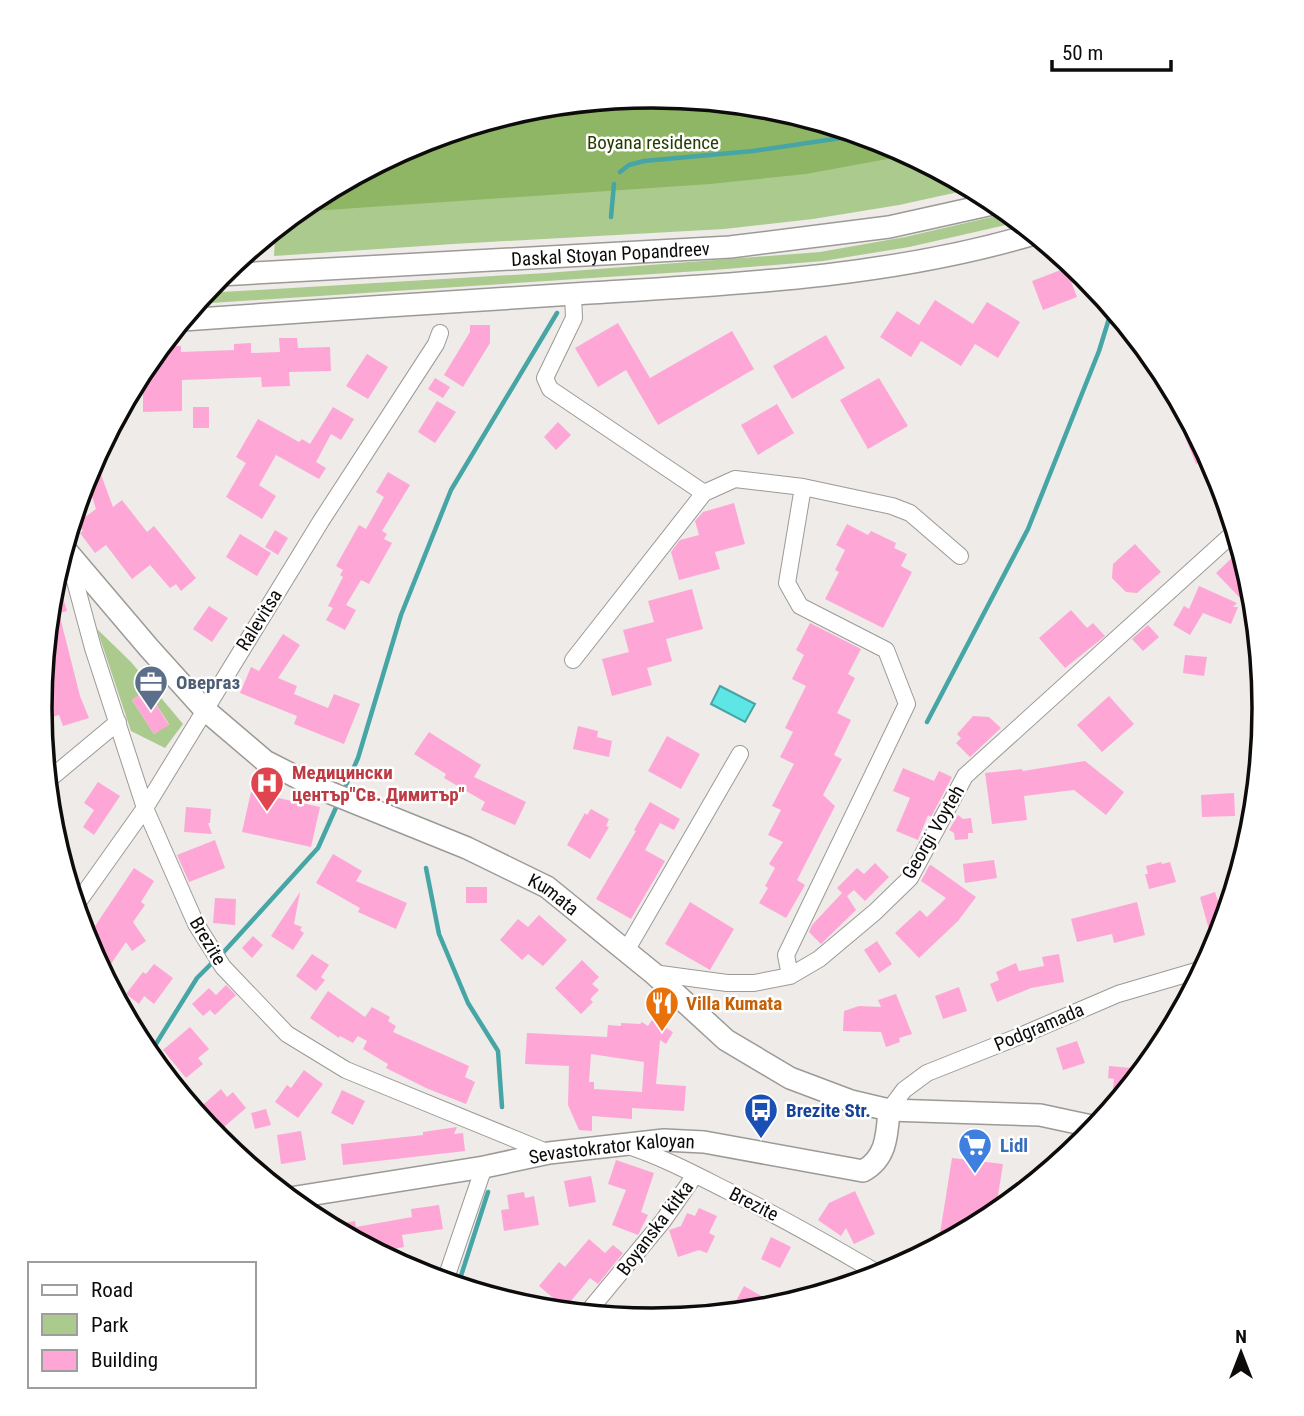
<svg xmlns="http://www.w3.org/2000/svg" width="1304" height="1416" font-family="'Roboto Condensed',sans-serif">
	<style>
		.green { fill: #abca8d; fill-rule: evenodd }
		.forest { fill: #8eb665 }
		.water { fill: #5ee6e7; stroke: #46a5a5; stroke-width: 2 }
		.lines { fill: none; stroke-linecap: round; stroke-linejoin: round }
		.stream { stroke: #46a5a5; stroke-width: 4.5 }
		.building { fill: #fea7d6; fill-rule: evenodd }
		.minor-casing { stroke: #9c9a96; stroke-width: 18 }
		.secondary-casing { stroke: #9c9a96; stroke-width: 24 }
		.minor { stroke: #fff; stroke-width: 16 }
		.secondary { stroke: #fff; stroke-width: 21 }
		.labels { text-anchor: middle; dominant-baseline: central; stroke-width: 5; stroke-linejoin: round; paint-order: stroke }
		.park-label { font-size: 19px; fill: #253e00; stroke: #fff }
		.street-label { font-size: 19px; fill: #0d0c0b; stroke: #fff }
		.service-label { font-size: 19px; font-weight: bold; fill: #4e5e75; stroke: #fff; text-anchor: start }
		.health-label { font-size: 19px; font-weight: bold; fill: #be3a42; stroke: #fff; text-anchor: start }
		.food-label { font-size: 19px; font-weight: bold; fill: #c56008; stroke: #fff; text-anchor: start }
		.transit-label { font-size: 19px; font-weight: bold; fill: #164399; stroke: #fff; text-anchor: start }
		.shop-label { font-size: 19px; font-weight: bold; fill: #366cbe; stroke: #fff; text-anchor: start }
		.rim { fill: none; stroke: #0d0c0b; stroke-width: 3.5 }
	</style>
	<rect width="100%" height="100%" fill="#eeebe8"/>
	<path class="green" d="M652 96 772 108 886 143 972 189 899 205 813 219 724 229 453 244 274 256 275 238 264 239 312 199 418 143 533 108Z
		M1009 213 1019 222 909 247 823 261 714 270 196 304 205 293 546 273 820 252 905 237Z
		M97 629 131 662 183 724 165 748 131 731ZM147 690 169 724 154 734 132 700Z"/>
	<path class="forest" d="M652 96 772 108 886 143 909 155 806 174 710 184 297 212 312 199 418 143 533 108Z"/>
	<path class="water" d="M720 686 755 704 745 722 711 704Z"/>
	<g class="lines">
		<path class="stream" d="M620 172 629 165 644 161 753 151 861 135
			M611 217 614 184
			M927 722 1028 529 1099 351 1112 309
			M343 792 358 758 401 615 451 490 557 313
			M426 868 439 934 468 1003 498 1051 502 1107
			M221 955 318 848 338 803
			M149 1055 197 978 214 961
			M458 1285 488 1192"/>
	</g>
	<path class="building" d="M1066 268 1077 297 1043 310 1032 281Z
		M935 300 973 324 987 302 1020 322 998 358 975 344 961 366 921 341 911 357 880 337 897 311 919 325Z
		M618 323 650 378 732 331 754 369 658 425 626 370 598 387 575 348Z
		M470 325H490V343L463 387 444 375 470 332Z
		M826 335 845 368 792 399 773 366Z
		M279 338H297L298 348 330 347 331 371 289 372 290 386 262 387 261 377 182 380V411L143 412V370L162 346H181V352L234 350V344L251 343V353L280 352Z
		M367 354 388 367 368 399 346 386Z
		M435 378 450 387 443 398 428 389Z
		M879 378 908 426 868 449 840 400Z
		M437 401 456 412 435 443 418 432Z
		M777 404 794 433 758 455 741 425Z
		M193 407H209V428H193Z
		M333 407 354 419 341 440 331 434 316 462 326 468 319 479 276 455 259 485 276 496 262 519 226 497 246 463 236 457 258 419 299 442 302 439 310 444Z
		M1184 411 1209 459 1196 464 1176 415Z
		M558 422 571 435 556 450 544 437Z
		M100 472 113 507 122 500 147 532 154 526 196 578 181 591 176 584 170 588 150 565 132 579 106 545 95 553 80 533 83 531 77 523 96 509 86 477Z
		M388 472 410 485 382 531 387 534 384 539 392 543 369 584 361 580 346 605 356 610 345 630 326 620 333 608 328 606 343 577 340 575 343 570 336 566 359 525 366 529 384 497 376 492Z
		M734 503 745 544 715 552 720 569 679 580 671 552 680 540 699 535 695 521 703 512Z
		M847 524 868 535 871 531 896 543 894 548 907 554 901 566 912 572 883 628 825 599 839 572 835 570 845 550 836 545Z
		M275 530 288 538 278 555 265 547Z
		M240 534 271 553 257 576 226 557Z
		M1135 544 1161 572 1137 593 1126 592 1112 578 1113 564Z
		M1240 550 1252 589 1241 599 1216 573Z
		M56 575 67 611 59 613 80 696 89 718 63 726 59 715 43 720 40 708 41 696 52 692 45 663 52 588Z
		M1199 586 1237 603 1233 607H1238L1231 624 1203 613 1190 635 1173 625 1184 606 1189 609Z
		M692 589 703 629 666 639 672 661 647 668 652 685 612 696 602 659 629 652 623 630 654 622 648 601Z
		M209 606 228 618 212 642 193 629Z
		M1071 610 1087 628 1093 623 1105 636 1065 668 1039 638Z
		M810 623 861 649 848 674 855 678 837 713 851 720 834 755 842 759 823 795 835 806 797 880 805 885 786 918 759 903 768 888 765 886 775 868 769 864 783 842 768 835 781 810 772 806 794 764 780 757 793 732 785 728 806 686 792 679 804 655 796 650Z
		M1148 625 1159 637 1143 651 1132 639Z
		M283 634 300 645 278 678 297 686 294 694 328 708 334 694 360 704 344 744 294 724 297 716 240 693 251 667 259 671Z
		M1185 655 1207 657 1204 676 1183 673Z
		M147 690 169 725 154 734 132 700Z
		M1109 696 1134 724 1102 752 1077 725Z
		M973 716 989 717 1001 728 970 757 956 743 961 738 957 734Z
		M578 726 598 731 597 737 612 741 609 757 573 749Z
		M429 732 481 765 474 777 526 802 515 825 481 810 485 802 444 778 446 774 414 754Z
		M667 736 700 754 681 789 648 771Z
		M1085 761 1124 792 1106 815 1074 790 1024 796 1027 820 992 824 985 773 1022 769 1023 771Z
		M903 768 934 781 939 771 952 777 931 817 928 815 918 840 896 831 910 798 893 791Z
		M98 782 120 796 94 835 83 827 94 810 84 803Z
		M251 792 320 807 311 847 242 832Z
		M1234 793 1235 816 1202 817 1201 795Z
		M650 802 680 819 674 830 660 823 645 850 665 861 631 919 596 899 636 831 634 830Z
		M186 807 211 809 210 823H208L212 834 184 832Z
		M591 809 609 819 606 826 609 827 590 859 567 845 585 813 587 815Z
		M958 815 963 819 971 818 973 833H968V839L955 840 954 833 949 830Z
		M215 840 225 868 189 882 177 855Z
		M333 854 362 871 356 881 407 903 396 929 358 912 360 908 316 883Z
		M994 860 997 878 965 883 963 864Z
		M1161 862 1162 864 1170 862 1176 882 1149 889 1145 874H1148L1146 866Z
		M875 863 889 877 865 901 854 890 847 896 856 910 821 944 809 932 812 925 842 893 837 888 857 868 864 874Z
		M931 865 976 897 958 921 919 958 895 933 920 910 927 917 946 898 921 881 929 866Z
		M134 868 154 881 141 902 145 905 133 922 146 941 132 951 126 942 104 974 84 934 92 923 95 926Z
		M466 887H487V903H466Z
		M300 892 294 924 302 927 300 930 304 933 293 950 271 936Z
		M1215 892 1224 920 1214 948 1200 897Z
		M215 898 236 899 235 925 213 923Z
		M690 902 734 929 710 970 665 944Z
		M1137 902 1145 935 1114 943 1112 934 1077 942 1071 919Z
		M539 915 567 940 543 966 528 954 522 960 500 940 518 919 528 927Z
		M253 936 263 945 252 958 242 948Z
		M877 941 892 964 879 973 864 950Z
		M312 954 329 965 321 977 325 980 316 991 296 976Z
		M1059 954 1064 982 1031 988 997 1002 990 984 999 980 996 972 1016 963 1019 971 1044 966 1042 957Z
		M582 960 599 977 592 984 599 990 590 999 593 1002 581 1014 555 988Z
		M154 964 173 978 154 1004 144 996 139 1004 126 994 143 972 146 974Z
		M226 985 236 995 215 1015 210 1010 203 1016 192 1004 209 988 216 995Z
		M959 987 967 1011 943 1019 935 996Z
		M328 991 365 1017 372 1007 390 1017 388 1021 396 1026 393 1032 469 1066 465 1077 475 1082 466 1104 426 1088 386 1068 388 1064 363 1049 367 1041 358 1036 353 1043 340 1036 339 1038 310 1018Z
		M896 994 912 1034 899 1038 900 1042 886 1047 881 1032 843 1031 844 1011 859 1006 881 1007 878 1000Z
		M652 1020 673 1032 666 1044 660 1040 656 1084 686 1086 684 1111 632 1108V1119L592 1116V1131L579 1130 568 1105 569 1066 525 1064 527 1033 607 1037 608 1025 621 1026V1023L640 1024 642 1022 648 1026ZM591 1054 644 1062 642 1092 594 1089V1082H589Z
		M190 1027 209 1049 198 1058 203 1064 186 1078 163 1050Z
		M1077 1041 1085 1063 1063 1070 1056 1048Z
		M1109 1066 1143 1069 1126 1090 1113 1089 1114 1079 1108 1078Z
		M304 1070 323 1084 298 1118 275 1102 287 1085 291 1088Z
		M221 1089 227 1097 233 1092 246 1108 217 1133 197 1110Z
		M342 1090 365 1101 353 1125 331 1113Z
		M266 1109 271 1125 255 1129 251 1113Z
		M457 1127 454 1134 463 1133 465 1151 343 1165 341 1144 423 1135V1132Z
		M301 1131 306 1160 281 1164 277 1135Z
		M952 1158 1003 1164 995 1214 938 1246Z
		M616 1160 654 1173 641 1212 648 1215 638 1235 612 1225 626 1190 608 1184Z
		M591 1176 596 1202 569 1207 564 1181Z
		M855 1191 875 1234 854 1244 846 1228 841 1236 818 1220 829 1203Z
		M524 1192 525 1198 534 1196 539 1225 504 1231 501 1210 509 1209 507 1195Z
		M439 1205 443 1229 402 1235 404 1247 377 1252 329 1226 355 1221 356 1227 412 1217 411 1209Z
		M699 1208 717 1216 709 1233 715 1236 707 1253 699 1250 678 1257 669 1230 681 1226 687 1213 695 1216Z
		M771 1237 791 1247 780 1268 761 1259Z
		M589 1239 605 1253 613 1245 623 1253 598 1284 590 1278 565 1308 539 1286 559 1262 565 1267Z
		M744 1286 779 1306 730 1312Z"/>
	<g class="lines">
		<g class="minor-casing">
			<path id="minor" d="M573 294 574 318 545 378 550 389 704 493
				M68 555 93 648 145 808 196 924 223 967 287 1034 346 1070 549 1153
				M573 660 704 493 735 479 803 487 892 506 910 513 960 556
				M47 781 118 722
				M76 905 145 808 321 521 436 344 440 333
				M626 951 740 754
				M653 973 727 983H754L790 976 819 959 875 912 910 878 965 776 1228 538 1236 536
				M790 976 786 955 907 704 886 650 800 606 787 583 803 487
				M889 1110 904 1090 927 1073 1020 1036 1118 994 1203 969
				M628 1146C662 1157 694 1174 726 1190 779 1216 830 1245 881 1275
				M445 1281 484 1167
				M587 1313 663 1221 695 1175"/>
		</g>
		<g class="secondary-casing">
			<g id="secondary">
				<path id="s1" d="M219 275 730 247 889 227 997 203"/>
				<path d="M183 320C318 311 454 301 589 293 738 284 890 277 1034 234"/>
				<path id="s2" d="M64 548 149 648 204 709 265 761 316 787 467 848 547 887 653 973 726 1040 790 1078 851 1101 889 1110 1040 1115 1096 1127"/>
				<path id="s3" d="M290 1198 484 1167 549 1153 664 1140 704 1142 863 1171C887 1158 887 1134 889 1110"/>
			</g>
		</g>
		<use href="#minor" class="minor"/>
		<use href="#secondary" class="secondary"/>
	</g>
	<defs>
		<g id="office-pin" transform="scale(1.75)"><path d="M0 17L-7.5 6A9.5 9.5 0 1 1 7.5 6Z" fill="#5c6f8a" stroke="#fff"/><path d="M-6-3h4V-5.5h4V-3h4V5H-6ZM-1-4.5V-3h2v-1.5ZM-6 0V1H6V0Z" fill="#fff"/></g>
		<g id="hospital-pin" transform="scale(1.75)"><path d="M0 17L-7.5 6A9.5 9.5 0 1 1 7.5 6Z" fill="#e0444e" stroke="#fff"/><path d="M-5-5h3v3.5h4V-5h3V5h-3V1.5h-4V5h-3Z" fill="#fff"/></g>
		<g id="restaurant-pin" transform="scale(1.75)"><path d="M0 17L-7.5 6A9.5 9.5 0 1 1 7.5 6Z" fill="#e8710a" stroke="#fff"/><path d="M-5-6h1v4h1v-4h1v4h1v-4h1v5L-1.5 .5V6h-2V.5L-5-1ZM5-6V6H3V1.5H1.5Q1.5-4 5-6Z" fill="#fff"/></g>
		<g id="bus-pin" transform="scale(1.75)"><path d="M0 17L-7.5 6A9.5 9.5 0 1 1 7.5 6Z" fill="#1a4fb4" stroke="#fff"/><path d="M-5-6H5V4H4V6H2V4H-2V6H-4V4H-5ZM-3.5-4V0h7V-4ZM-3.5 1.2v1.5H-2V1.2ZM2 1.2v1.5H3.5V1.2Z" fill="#fff"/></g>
		<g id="supermarket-pin" transform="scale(1.75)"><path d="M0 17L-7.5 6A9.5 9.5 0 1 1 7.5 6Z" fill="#3f7fe0" stroke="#fff"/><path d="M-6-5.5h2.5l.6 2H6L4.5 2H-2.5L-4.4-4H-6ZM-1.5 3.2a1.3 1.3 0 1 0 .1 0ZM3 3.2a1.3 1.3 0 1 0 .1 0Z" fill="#fff"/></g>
	</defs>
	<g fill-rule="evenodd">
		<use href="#office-pin" x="151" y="682"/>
		<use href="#hospital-pin" x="267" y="783"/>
		<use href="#restaurant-pin" x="662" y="1003"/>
		<use href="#bus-pin" x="761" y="1110"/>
		<use href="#supermarket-pin" x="975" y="1145"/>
	</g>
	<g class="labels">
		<g class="park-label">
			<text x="653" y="142">Boyana residence</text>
		</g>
		<g class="street-label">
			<text stroke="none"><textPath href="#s1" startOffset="392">Daskal Stoyan Popandreev</textPath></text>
			<text transform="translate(259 620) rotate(-58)">Ralevitsa</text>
			<text transform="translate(933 832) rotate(-60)">Georgi Voyteh</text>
			<text stroke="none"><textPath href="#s2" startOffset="612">Kumata</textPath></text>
			<text transform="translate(208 941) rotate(59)">Brezite</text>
			<text transform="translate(1039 1027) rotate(-23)">Podgramada</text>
			<text stroke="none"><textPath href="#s3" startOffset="326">Sevastokrator Kaloyan</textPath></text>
			<text transform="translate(754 1204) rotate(27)">Brezite</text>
			<text transform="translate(655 1228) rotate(-53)">Boyanska kitka</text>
		</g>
		<g class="service-label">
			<text x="176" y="682">Овергаз</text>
		</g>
		<g class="health-label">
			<text x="292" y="772">Медицински<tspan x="292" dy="22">център"Св. Димитър"</tspan></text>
		</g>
		<g class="food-label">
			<text x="686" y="1003">Villa Kumata</text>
		</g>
		<g class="transit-label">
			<text x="786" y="1110">Brezite Str.</text>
		</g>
		<g class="shop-label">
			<text x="1000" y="1145">Lidl</text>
		</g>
	</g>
	<path d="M0 0H1304V1416H0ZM52 708a600 600 0 1 1 1200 0a600 600 0 1 1-1200 0Z" fill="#fff" fill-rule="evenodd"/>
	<path class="rim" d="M52 708a600 600 0 1 1 1200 0a600 600 0 1 1-1200 0Z"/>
	<rect x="28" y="1262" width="228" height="126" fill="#ffffff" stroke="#9e9e9d" stroke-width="2"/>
	<rect x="42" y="1285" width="35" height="10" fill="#ffffff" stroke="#9e9e9d" stroke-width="2"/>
	<text x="91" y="1297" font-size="21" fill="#0d0c0b">Road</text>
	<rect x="42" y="1314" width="35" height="21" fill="#abca8d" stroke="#9e9e9d" stroke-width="2"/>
	<text x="91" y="1332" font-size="21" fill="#0d0c0b">Park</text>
	<rect x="42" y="1350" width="35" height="21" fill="#fea7d6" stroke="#9e9e9d" stroke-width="2"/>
	<text x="91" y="1367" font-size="21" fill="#0d0c0b">Building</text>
	<g transform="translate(1241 1353)" stroke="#ffffff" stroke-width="5" paint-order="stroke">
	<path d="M0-5L12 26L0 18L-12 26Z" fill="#0d0c0b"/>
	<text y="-10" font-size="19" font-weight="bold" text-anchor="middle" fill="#0d0c0b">N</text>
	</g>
	<path d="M1052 60v10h119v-10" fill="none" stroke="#0d0c0b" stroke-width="3.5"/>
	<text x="1062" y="60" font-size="21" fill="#0d0c0b" stroke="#ffffff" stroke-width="5" paint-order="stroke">50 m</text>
</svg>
